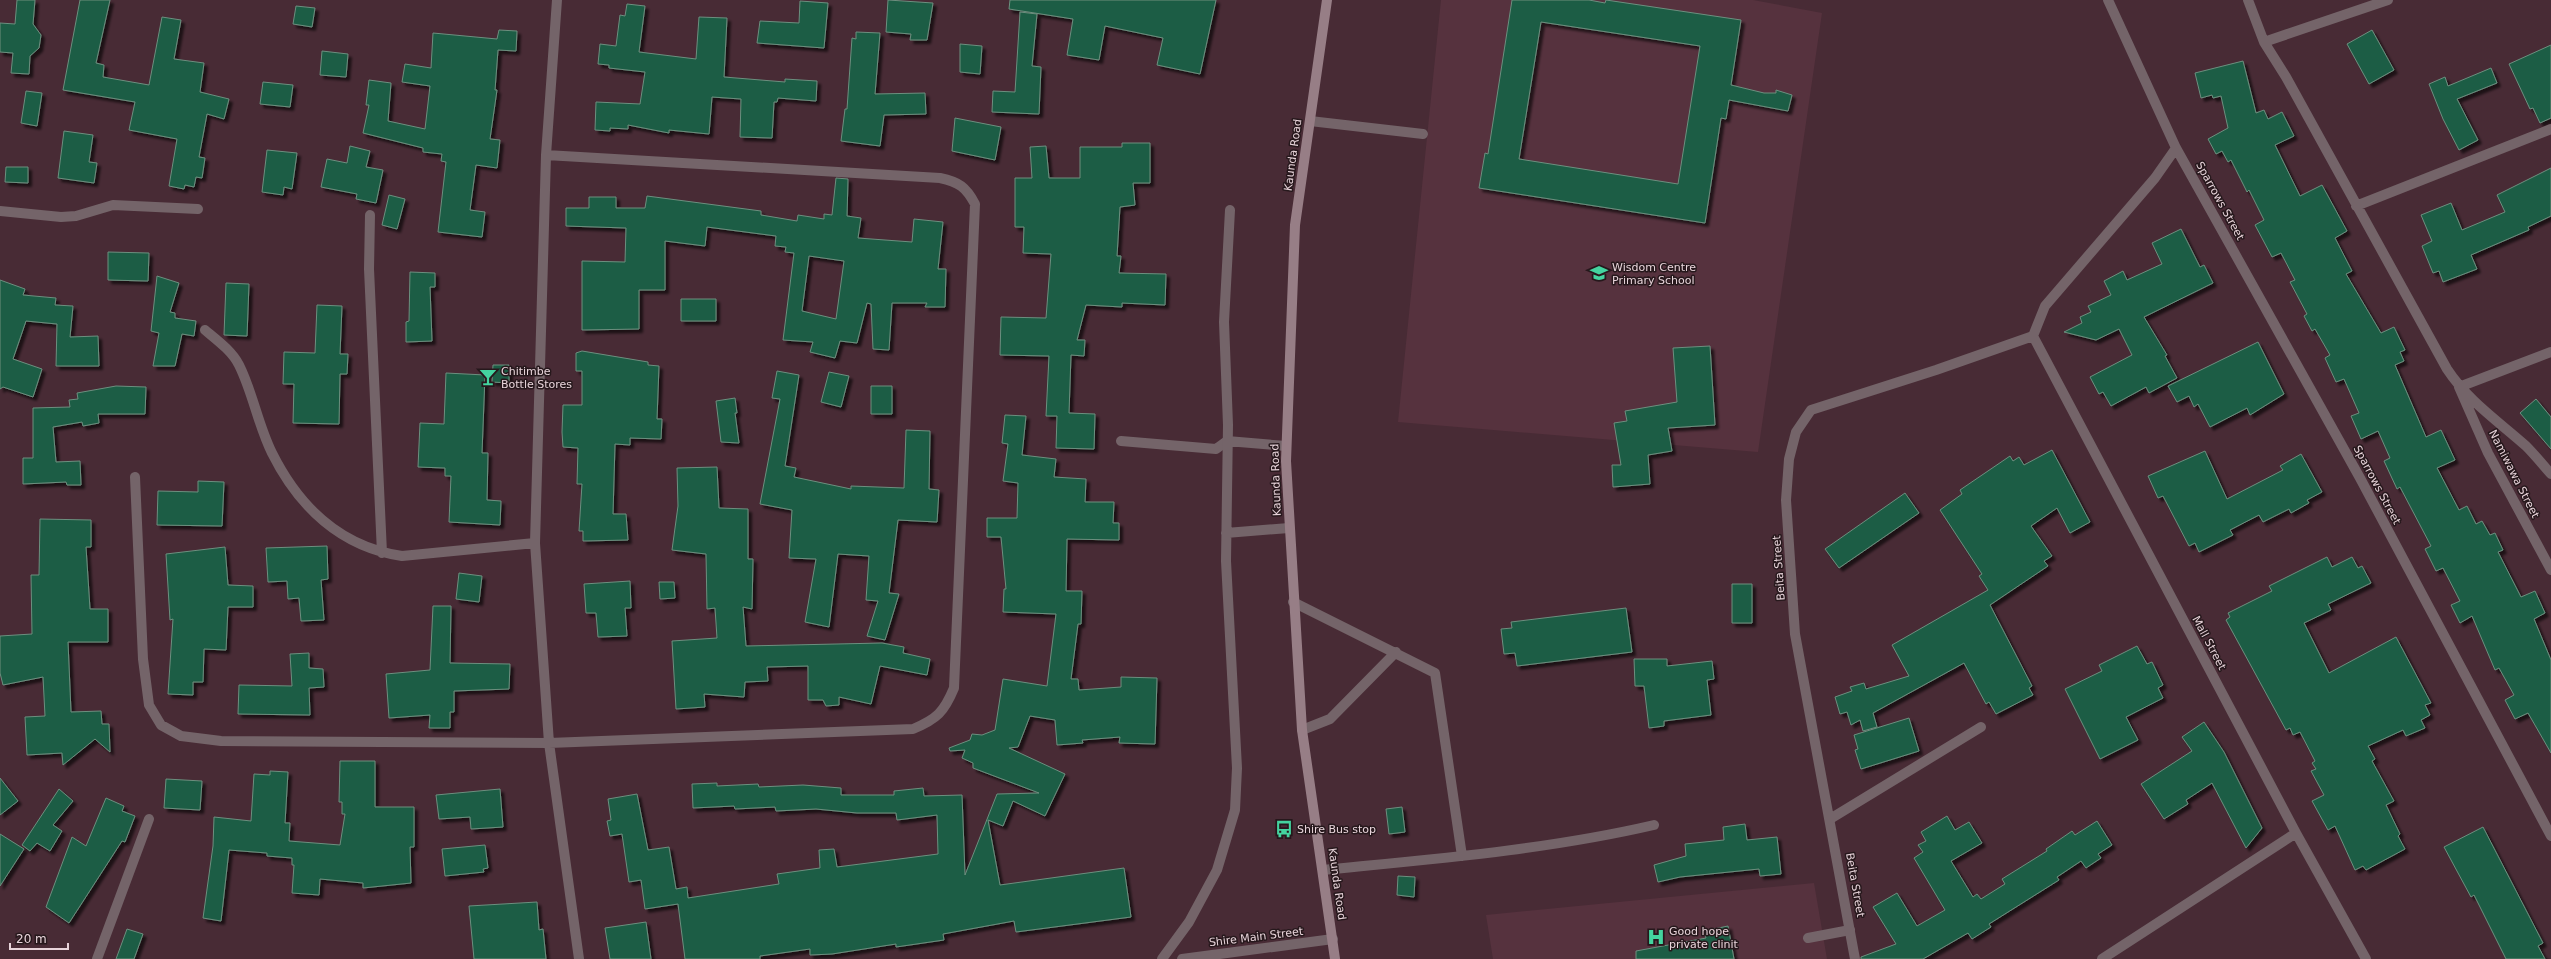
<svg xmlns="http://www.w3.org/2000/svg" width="2551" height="959" font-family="'DejaVu Sans',sans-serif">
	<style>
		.built { fill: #56323e }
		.building { fill: #1c5d44; stroke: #6c8f7f; fill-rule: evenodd; filter: url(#shadow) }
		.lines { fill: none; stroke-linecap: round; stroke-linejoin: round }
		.lane { stroke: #746469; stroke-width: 10 }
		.street { stroke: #746469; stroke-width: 10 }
		.secondary { stroke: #977e86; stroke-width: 10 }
		.labels { text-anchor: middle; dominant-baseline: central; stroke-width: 3; stroke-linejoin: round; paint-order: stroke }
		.street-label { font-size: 11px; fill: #e8d4da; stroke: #26181c }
		.poi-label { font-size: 11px; fill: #e8d4da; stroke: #26181c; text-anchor: start }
	</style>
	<defs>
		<filter id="shadow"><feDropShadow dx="3.5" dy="3.5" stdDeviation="1" flood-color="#0009"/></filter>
	</defs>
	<rect width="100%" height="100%" fill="#482b35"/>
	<path class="built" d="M1441 0H1753L1822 13 1758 452 1398 422Z
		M1814 883 1827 959H1493L1486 915Z"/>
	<path class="building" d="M17 0H35L33 24 41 35 39 48 30 56 29 74 11 73 13 53 0 52V23L15 24Z
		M80 0H110L96 63 104 65 103 77 149 85 162 17 181 20 174 59 204 63 200 92 229 99 224 119 207 114 199 157 205 158 202 178 196 177 194 187 185 185 184 189 169 186 177 139 129 130 135 102 63 90Z
		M888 0 933 3 927 40H910L911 34 886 32Z
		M1010 0H1216L1200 74 1157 65 1163 38 1105 26 1099 60 1067 55 1073 19 1009 9Z
		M1512 0H1589L1605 3 1606 0 1741 20 1731 85 1764 93H1776V90L1792 95 1788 111 1729 100 1726 119 1721 118 1705 223 1479 188 1485 153 1488 154ZM1541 22 1700 46 1678 184 1519 159Z
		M800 1 828 3 824 48 757 43 760 21 799 23Z
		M627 4 645 6 639 52 696 59 699 17 727 18 724 77 785 82V79L817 81 816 101 778 98 777 102H774L772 138 740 137 741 99 712 97 709 134 669 130V133L628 125V129L610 128V131L595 130 596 102 640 104 645 72 609 68V65L598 64 600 44 616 46 620 15 625 16Z
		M296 6 315 8 312 27 293 24Z
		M1020 12 1037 14 1032 66 1041 67 1039 114 992 112 993 91 1015 92Z
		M499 30 517 31 516 51 498 50 495 90H497L490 139 500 140 497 168 476 165 470 210 485 212 482 237 438 232 446 162 441 161 442 154 423 152V148L363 133 369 105H366L369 80 391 83 388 121 425 129 430 86 402 82 405 64 431 68 433 33 497 39Z
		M2372 30 2394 70 2369 84 2347 44Z
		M856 32 880 33 875 94 925 93 926 114 884 115 880 146 841 141 845 109H847L852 38 856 39Z
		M960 44 982 46 980 74 960 72Z
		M2551 45V118L2540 123 2533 108 2530 109 2509 64Z
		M322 51 348 54 346 77 320 75Z
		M2243 61 2256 113 2264 110 2268 119 2282 112 2294 136 2275 145 2300 196 2322 185 2347 231 2335 238 2352 271 2346 274 2381 333 2394 327 2405 350 2400 352 2404 361 2395 365 2426 437 2441 430 2455 460 2437 468 2459 510 2467 506 2476 524 2482 521 2490 535 2495 533 2503 550 2498 552 2521 597 2535 591 2545 613 2534 619 2551 660V753L2528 713 2515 719 2505 700 2514 695 2499 668 2495 670 2472 616 2460 623 2451 605 2460 601 2443 568 2436 571 2425 549 2431 546 2400 487 2397 489 2384 461 2390 458 2378 431 2361 439 2351 416 2359 413 2344 379 2336 382 2325 358 2330 355 2315 329 2312 331 2304 316 2307 314 2290 282 2295 280 2281 253 2272 257 2255 225 2264 220 2249 190 2247 192 2231 160 2228 162 2222 151 2216 154 2208 139 2228 128 2221 96 2213 98 2212 95 2201 98 2195 73Z
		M2491 68 2497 83 2457 99 2478 140 2459 150 2443 119 2429 84 2445 77 2448 86Z
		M263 82 293 85 290 107 260 104Z
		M26 91 42 93 37 126 21 123Z
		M955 118 1001 127 995 160 952 151Z
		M64 131 93 135 89 162 97 163 94 183 58 178Z
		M1122 143H1150V183H1133L1135 205 1120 207 1117 256H1121L1119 273 1166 274 1165 305 1122 303V307L1086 305 1077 340H1085L1084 356 1071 355 1069 413 1095 414 1094 449 1056 448 1057 416H1046L1049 356 1000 355 1001 317 1046 318 1051 254 1023 253 1024 227H1015V178H1032L1030 147 1046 146 1049 178H1080V147H1122Z
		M350 146 370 151 366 167 383 170 376 203 356 199 357 194 321 187 327 159 347 163Z
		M267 150 297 153 292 189 284 187 283 195 262 192Z
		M6 167H28V183L5 182Z
		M2551 168V216L2528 227 2529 230 2471 255 2477 269 2443 282 2439 271 2433 273 2422 246 2432 241 2421 215 2451 203 2462 230 2505 212 2497 195Z
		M836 178 848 179 847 216 861 218 858 238 912 242 914 219 943 222 938 269H946L945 307H925L927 303H892L889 350 873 349 871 304 867 303 857 343 840 341 835 358 810 352 813 342 783 340 794 253 785 252 786 247 775 246 776 236 707 227 705 246 665 241V290H639V329L582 330V261L625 262 626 228 566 226V208H589V197H616V208H645L647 196 761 211V215L797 221 798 215 824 219V214L832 215ZM809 256 844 261 836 319 802 311Z
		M389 195 405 199 397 229 382 225Z
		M2181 229 2200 267 2204 265 2213 283 2144 317 2167 355 2165 356 2177 378 2149 393 2146 387 2111 406 2103 392 2099 394 2090 377 2132 355 2119 329 2096 340 2064 332 2082 323 2080 317 2091 312 2088 306 2111 295 2104 281 2123 271 2127 280 2162 264 2152 243Z
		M108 252 149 253 148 281 108 280Z
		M410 272 435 273V287H430L432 341 406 342V322L409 321Z
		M157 276 179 283 170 312 175 313V318L196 321 194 336 182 334 175 366H153L159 333 151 331Z
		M0 280 25 289 23 295 56 298 55 305 73 306 70 337 98 336 99 366H56L57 324 26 321 13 359 42 369 33 397 3 387 0 389Z
		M226 283 249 284 247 336 224 335Z
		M681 299H716V321H681Z
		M317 305 342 306 340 354H348L347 374H340L339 424 293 423 294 384H283L284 352 315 353Z
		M2258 342 2284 394 2250 415 2247 408 2210 427 2198 404 2194 407 2189 396 2177 402 2168 386Z
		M1710 346 1715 425 1668 428 1672 451 1648 455 1650 484 1613 487 1612 465H1621L1614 423 1627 421 1625 411 1677 402 1673 348Z
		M582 351 648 362V365L659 366 657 419H662L661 439 630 438V445L615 444 613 514H626L628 540 583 541V531H579L582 484H577L578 448 563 447 562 432 563 405H582V371H576V353Z
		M493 365H509V383L492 382Z
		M777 371 799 375 785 466 796 468 794 477 851 489V486L904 488 906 430 930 431 929 489 939 490 937 522 898 520 889 593 899 594 885 640 867 636 878 601 866 600 869 556 838 554 829 627 805 622 816 559 789 558 792 510 760 504 780 399 772 398Z
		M829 372 849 376 841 407 821 402Z
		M446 373 485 375 482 453H488L487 500 501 501 500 525 449 522 451 476H445V468L418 467 420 423 444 424Z
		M116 386 146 387 145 414H98L99 423 83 426 82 422 53 427 56 462 80 461 81 485H67L66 482 23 484V458H33V408L70 407 69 400 78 399 77 393Z
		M871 386H892V414H871Z
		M735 398 737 413H735L739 443 721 442 716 401Z
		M2536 399 2551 417V449L2520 413Z
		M1005 415 1026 416 1022 455 1056 459 1054 477 1086 479 1085 502H1114L1113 523H1119V540L1067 539 1066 591H1082L1081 624H1078L1071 679H1078L1079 690 1121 687V677L1157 678 1155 744 1119 743 1120 737 1082 740 1083 743 1057 745 1055 720 1030 716 1018 747 1009 748 1065 774 1045 816 1013 801 1003 826 988 820 1000 885 1124 868 1131 917 1016 932 1014 921 943 934 944 940 896 947V944L832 954 810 955V949L760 956V959H685L678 904 645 909 641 880 629 882 622 834 610 836 607 821 611 820 608 799 637 794 648 850 669 847 676 889 687 887 688 898 779 884 777 874 820 868 819 850 834 849 837 867 938 854 937 815 897 820 896 813H857L816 809 776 811 775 807 735 809 734 806 693 808 692 784 717 783V786L758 784 759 787 803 785 841 788V795H894V791L923 788 924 796 962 795 965 875 997 794 1039 793 973 768V763L962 758 965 750 950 751 949 748 970 740 972 734 982 735 995 730 1003 679 1047 686 1056 614 1003 612 1004 589H1006L1001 537H987V518H1017L1018 483 1003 481 1008 444 1002 443Z
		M2052 450 2090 522 2070 533 2057 508 2031 526 2052 556 2044 561 2048 566 1990 605 2032 686 2029 688 2033 695 1996 714 1989 702 1986 704 1964 663 1873 713 1877 727 1863 731 1860 720 1851 725 1847 712 1840 714 1835 697 1852 691 1850 687 1864 683 1866 689 1909 676 1892 645 1988 590 1979 576 1982 574 1940 510 1962 494 1960 490 2010 456 2013 461 2019 457 2024 465Z
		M2205 451 2227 499 2283 470 2280 466 2301 454 2322 492 2307 500 2309 503 2291 513 2289 509 2263 522 2259 515 2230 530 2233 535 2199 552 2195 543 2189 546 2163 496 2158 498 2148 476Z
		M717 467 719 508 748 509V559H753L752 609 743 607 746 646 882 643 904 647 903 653 930 659 927 675 880 666 871 704 839 697V705L826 706 823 700H808V666L767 667 768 681 745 682 744 697 704 694 705 707 676 709 672 641 717 638 715 608 707 609 706 554 672 550 678 506 677 468Z
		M198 481 224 482 222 526 157 525 158 491 198 492Z
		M1905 493 1919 513 1839 568 1825 549Z
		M40 519 91 520V547H86L90 609H108V642H68L71 712 101 711 102 724H109L110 752 95 739 63 765 62 753 27 755 25 717 45 716 43 677 3 685 0 673V636L32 634 31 575H39Z
		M327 546 328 579 321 580 324 620 301 621 299 598 288 599 287 581 268 582 266 548Z
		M225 547 228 585 253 586V607H228L226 650 204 649 203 682H193V695L168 694 173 619 170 620 166 554Z
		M2327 557 2332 567 2352 557 2358 568 2362 566 2371 583 2328 604 2331 610 2304 623 2329 673 2396 637 2431 703 2425 705 2430 715 2421 720 2425 728 2406 736 2403 730 2368 746 2375 759 2372 761 2394 801 2386 805 2400 834 2398 836 2405 849 2366 870 2363 866 2355 870 2335 826 2328 830 2312 801 2324 795 2311 771 2316 769 2312 763 2315 761 2300 732 2293 735 2290 728 2286 730 2226 620 2230 617 2228 613 2272 591 2269 586Z
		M459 573 482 576 479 602 456 599Z
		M630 581 631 608H625L627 636 598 637 596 613H586L584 584Z
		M659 582H674L675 598 660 599Z
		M1732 584H1752V623H1732Z
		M433 606H451L450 663 510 664 509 689 454 691V712H450V728H429L430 715 389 718 386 674 430 670Z
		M1626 608 1632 652 1517 666 1515 653 1504 654 1501 629 1512 628 1511 622Z
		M2137 646 2147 664 2152 662 2163 685 2158 688 2163 698 2126 717 2138 740 2100 759 2065 689 2102 671 2099 665Z
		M309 653V668L323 669 324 687 309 688 310 715 238 714 239 685 292 686 290 654Z
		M1634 659H1667V666L1712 661 1714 679 1707 680 1711 715 1664 721V726L1649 728 1644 686H1635Z
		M1909 718 1919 751 1861 769 1855 750 1858 749 1854 735Z
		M2204 722 2224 752 2262 828 2246 848 2212 783 2186 800 2188 804 2164 819 2141 784 2192 751 2182 737Z
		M340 761H375V807H414V847H410L411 883 363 888V883L320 879 319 895 292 893 294 865H292V858L267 856V853L229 850 221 921 203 918 213 846 214 817 251 821 254 774 270 775V771L288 772 285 823H290L289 841 340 845 345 814H342V802H339Z
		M0 778 18 801 0 815Z
		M166 779 202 781 200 810 164 808Z
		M59 789 73 801 53 825 62 831 50 851 37 843 30 851 22 845Z
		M500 789 503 827 471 829 470 817 439 819 436 795Z
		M106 798 124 806 122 811 135 816 125 842 122 841 69 923 46 907 72 837 86 846Z
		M1402 807 1405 832 1389 834 1386 809Z
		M1947 816 1955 830 1969 822 1982 843 1951 861 1973 897 1977 894 1981 899 2005 884 2002 879 2047 851 2046 849 2072 831 2075 835 2097 821 2112 845 2098 854 2101 858 2086 868 2081 861 2057 877 2059 880 1989 924 1991 927 1972 939 1968 933 1923 959H1861V957L1896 944 1873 907 1897 893 1917 926 1945 910 1914 858 1923 852 1918 845 1926 841 1921 832Z
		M1745 824 1747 840 1777 837 1781 874 1760 876 1759 869 1680 877 1658 882 1654 865 1686 856 1685 844 1724 840 1723 827Z
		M2483 827 2543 943 2538 946 2545 959H2506L2474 895 2471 897 2444 847Z
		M0 834 24 849 0 886Z
		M485 845 488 868 483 869 484 872 445 876 442 849Z
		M1398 876 1415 877 1414 897 1397 895Z
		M537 902 539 930 543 929 546 959H474L469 906Z
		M646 922 651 959H610L605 928Z
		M1728 926 1734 959H1636V951L1706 938 1704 931Z
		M127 929 143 934 134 959H116Z"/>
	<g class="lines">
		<path class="lane" d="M1310 121 1423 134
			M1121 441 1216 449 1227 441
			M1293 602 1435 673 1462 856
			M1302 730 1330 719 1396 652
			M1323 870C1434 859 1546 850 1654 825
			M1808 938 1850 930"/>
		<path class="street" d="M557 0 546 155 535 543 549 743 579 959
			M2108 0 2176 148 2360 478 2551 836
			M2248 0 2264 42 2286 77 2447 369C2468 401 2498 421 2526 446 2535 455 2543 465 2551 474
			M2264 42 2388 0
			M2356 206 2551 129
			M0 211 61 217 76 216 113 205 198 209
			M370 215 369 269 382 553
			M205 330C217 340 232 351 239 365 253 393 258 425 272 453 299 507 341 547 402 556L535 543
			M2033 336 2296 833 2366 959
			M2033 336 2045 306 2155 178 2176 148
			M2551 352 2459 387 2488 453 2551 570
			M1227 441 1286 446
			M135 477 143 659 149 705 161 725 181 736 221 741 549 743 913 729C937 719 944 712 954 688L975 204C966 187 959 182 940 178L546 155
			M1226 533 1289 528
			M1830 819 1981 727
			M97 959 149 819
			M1162 959 1189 922 1217 870 1235 810 1237 768 1226 561 1228 425 1224 322 1230 210
			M1182 959 1333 939
			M1855 959 1795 634 1786 500 1789 459 1796 432 1811 410 1936 370 2033 336
			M2102 959 2296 833"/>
		<path class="secondary" d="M1327 0 1295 225 1286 461 1302 730 1335 959"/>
	</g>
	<defs>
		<g id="school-bare" transform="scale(1.38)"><path d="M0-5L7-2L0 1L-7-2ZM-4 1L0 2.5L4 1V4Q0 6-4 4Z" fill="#44d49f" stroke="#26181c" stroke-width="2.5" paint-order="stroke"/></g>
		<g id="bar-bare" transform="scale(1.38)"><path d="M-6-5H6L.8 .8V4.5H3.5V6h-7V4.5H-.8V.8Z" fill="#44d49f" stroke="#26181c" stroke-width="2.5" paint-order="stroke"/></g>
		<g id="bus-bare" transform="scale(1.38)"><path d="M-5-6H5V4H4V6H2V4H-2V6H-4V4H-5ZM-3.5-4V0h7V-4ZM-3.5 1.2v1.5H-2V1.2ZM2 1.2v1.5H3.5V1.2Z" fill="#44d49f" stroke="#26181c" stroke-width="2.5" paint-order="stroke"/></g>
		<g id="hospital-bare" transform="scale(1.38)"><path d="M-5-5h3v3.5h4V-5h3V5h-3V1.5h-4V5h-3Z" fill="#44d49f" stroke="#26181c" stroke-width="2.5" paint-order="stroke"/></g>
	</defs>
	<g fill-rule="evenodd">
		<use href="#school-bare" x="1599" y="273"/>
		<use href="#bar-bare" x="488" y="377"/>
		<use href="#bus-bare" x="1284" y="829"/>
		<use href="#hospital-bare" x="1656" y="937"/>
	</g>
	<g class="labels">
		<g class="street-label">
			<text transform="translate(1293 155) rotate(-82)">Kaunda Road</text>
			<text transform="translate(2220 201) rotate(61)">Sparrows Street</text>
			<text transform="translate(2514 474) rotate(63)">Namiwawa Street</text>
			<text transform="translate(1276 480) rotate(-92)">Kaunda Road</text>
			<text transform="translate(2377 485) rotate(62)">Sparrows Street</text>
			<text transform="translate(1779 568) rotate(-94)">Beita Street</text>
			<text transform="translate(2209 643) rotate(62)">Mall Street</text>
			<text transform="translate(1337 884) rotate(82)">Kaunda Road</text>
			<text transform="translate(1855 885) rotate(80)">Beita Street</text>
			<text transform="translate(1256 937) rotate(-7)">Shire Main Street</text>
		</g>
		<g class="poi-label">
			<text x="1612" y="267">Wisdom Centre<tspan x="1612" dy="13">Primary School</tspan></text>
			<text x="501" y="371">Chitimbe<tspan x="501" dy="13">Bottle Stores</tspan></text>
			<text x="1297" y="829">Shire Bus stop</text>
			<text x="1669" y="931">Good hope<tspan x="1669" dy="13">private clinit</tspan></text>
		</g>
	</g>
	<path d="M10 943v6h58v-6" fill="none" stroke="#e8d4da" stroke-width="2"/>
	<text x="16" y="943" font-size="12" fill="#e8d4da" stroke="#26181c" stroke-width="3" paint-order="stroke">20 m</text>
</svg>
